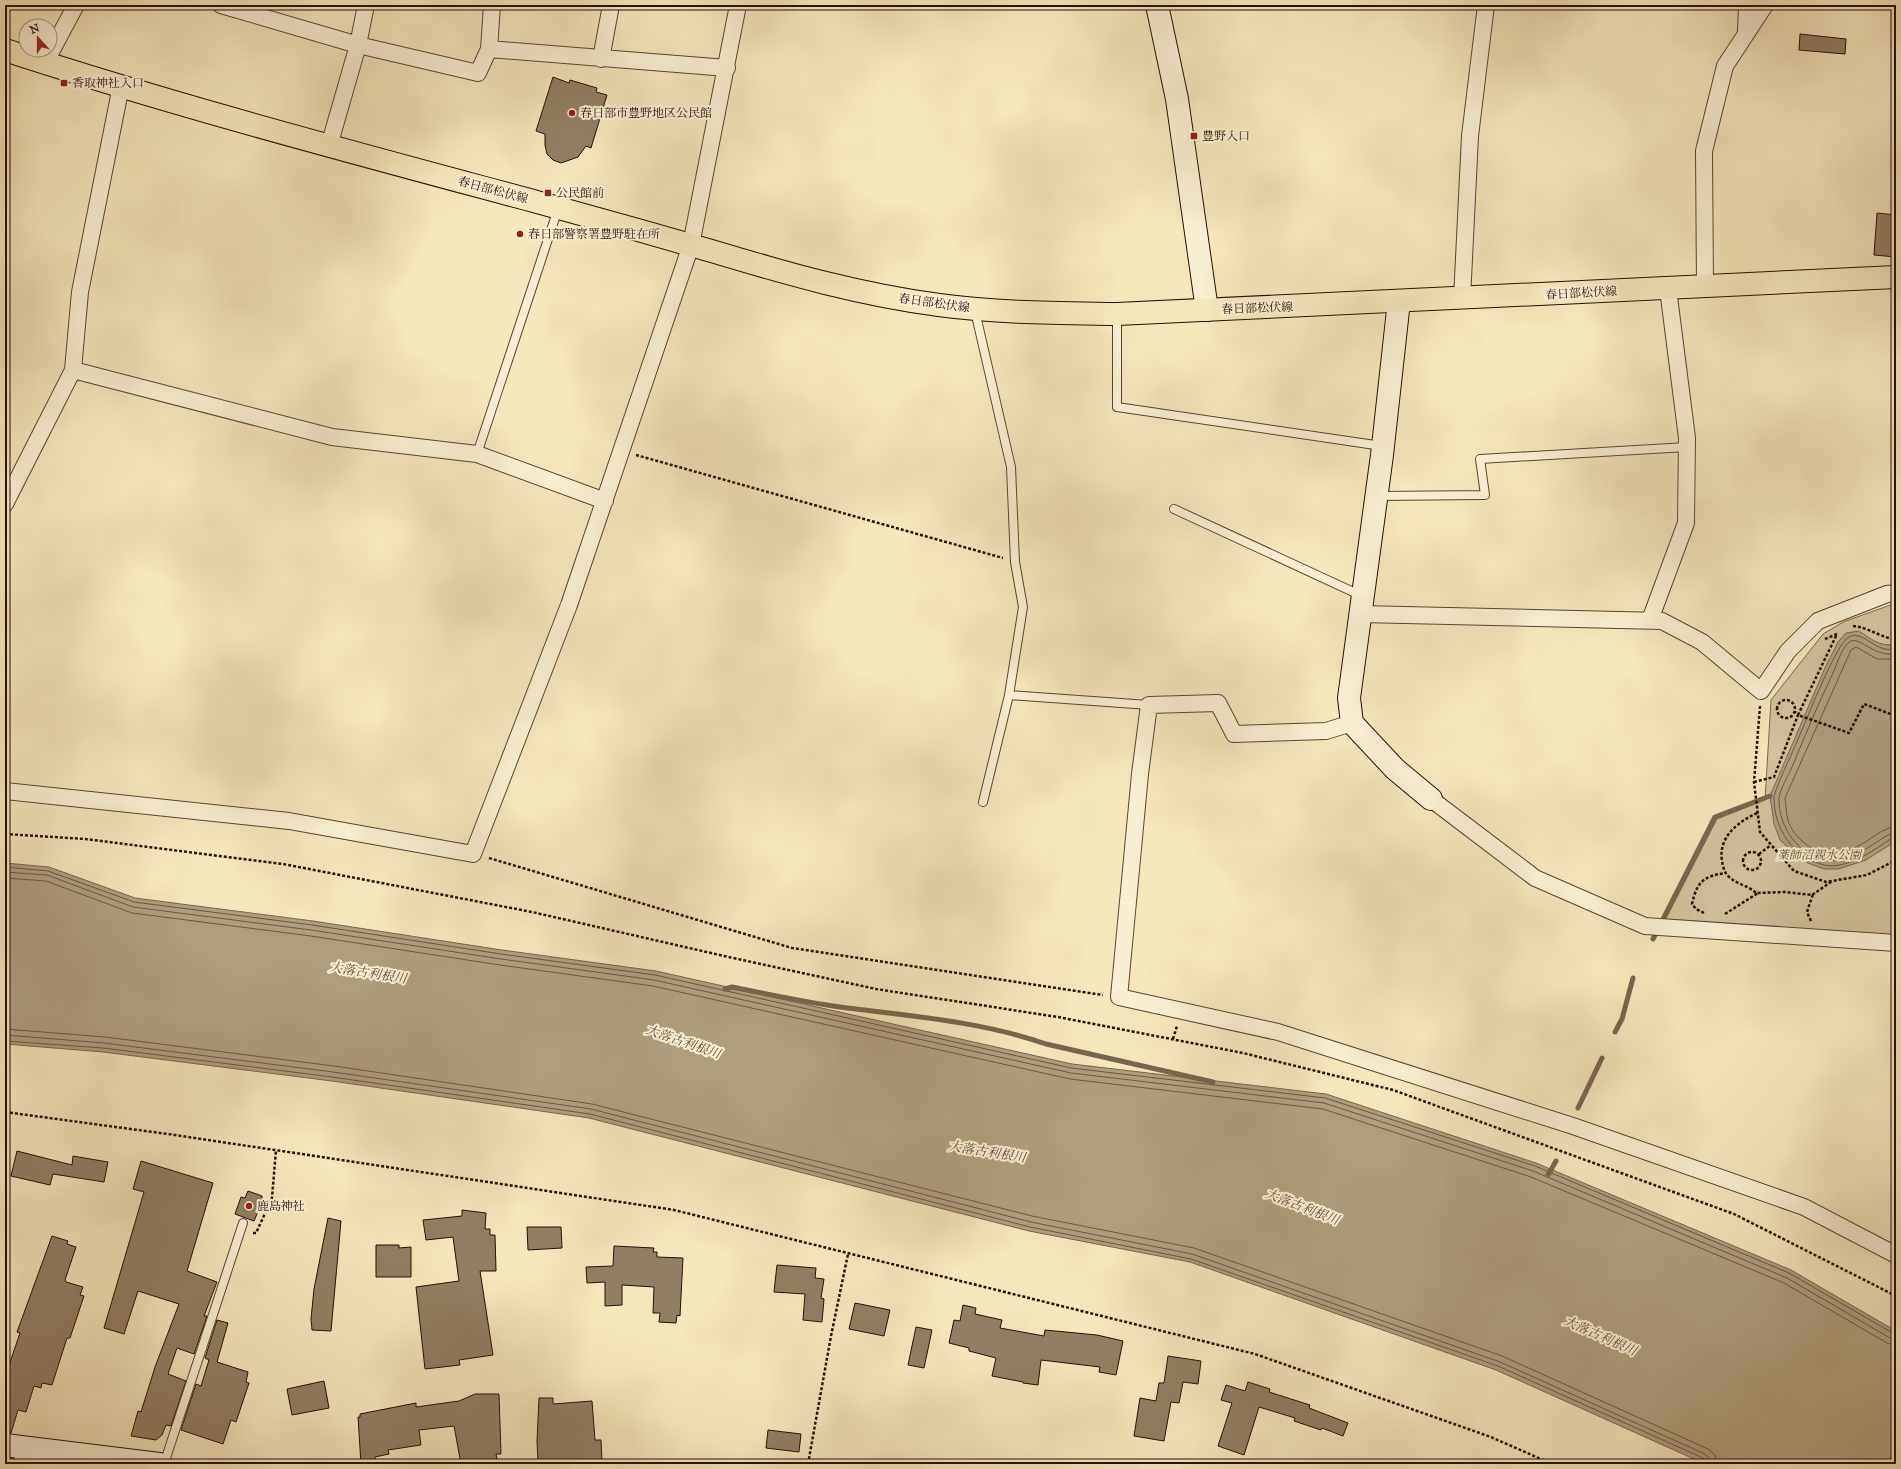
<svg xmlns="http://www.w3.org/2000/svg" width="1901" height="1469" font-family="'IM FELL Great Primer','Noto Serif JP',serif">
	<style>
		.green { fill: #d1c29b; stroke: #7b6850 }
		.water { fill: #ae9e7d; stroke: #77654d }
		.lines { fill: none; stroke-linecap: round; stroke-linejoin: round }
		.shore { stroke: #6a5642; stroke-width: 1 }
		.stream { stroke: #77654d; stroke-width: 5 }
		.building { fill: #917f64; stroke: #250f06 }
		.lane-casing { stroke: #594533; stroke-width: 10 }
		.street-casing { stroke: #594533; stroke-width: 18 }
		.secondary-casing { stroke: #250f06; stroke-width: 24 }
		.primary-casing { stroke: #250f06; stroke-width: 24 }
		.path { stroke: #250f06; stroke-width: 2.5; stroke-dasharray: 3 2; stroke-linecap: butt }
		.lane { stroke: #f8efd2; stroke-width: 8 }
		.street { stroke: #f8efd2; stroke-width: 16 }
		.secondary { stroke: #f8efd2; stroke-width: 22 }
		.primary { stroke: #f4e7ba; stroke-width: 22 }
		.poi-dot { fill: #8f2418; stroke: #f8efd2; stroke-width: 1.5 }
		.labels { text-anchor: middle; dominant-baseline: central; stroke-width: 4; stroke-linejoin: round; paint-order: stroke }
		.poi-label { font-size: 12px; fill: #250f06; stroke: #f8efd2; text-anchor: start }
		.street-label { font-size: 12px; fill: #250f06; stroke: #f8efd2 }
		.park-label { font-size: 12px; font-style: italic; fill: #614e3a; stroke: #f8efd2 }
		.water-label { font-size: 13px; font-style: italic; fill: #634f3c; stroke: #f8efd2 }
	</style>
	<rect width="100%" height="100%" fill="#f4e7ba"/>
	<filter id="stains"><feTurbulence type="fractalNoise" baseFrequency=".005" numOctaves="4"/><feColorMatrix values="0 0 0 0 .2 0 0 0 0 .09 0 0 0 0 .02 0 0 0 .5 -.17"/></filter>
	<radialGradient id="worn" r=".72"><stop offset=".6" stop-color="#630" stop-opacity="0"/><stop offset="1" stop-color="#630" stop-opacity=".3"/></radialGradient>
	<path class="green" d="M1896 603V936L1663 924 1717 819 1765 800 1771 700 1823 634 1843 622Z"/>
	<path class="water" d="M1859 631C1870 638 1882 649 1896 643V841L1866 860 1838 869H1824L1808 863 1796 855 1780 840 1774 824 1770 796 1825 668 1838 642 1846 633Z
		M5 863 49 867 135 898 313 921 502 950 656 971 1072 1064 1326 1094 1536 1163 1791 1270 1896 1331V1464H1705L1496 1370 1190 1262 1029 1231 589 1118 332 1081 103 1052 5 1044Z"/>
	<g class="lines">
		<path class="shore" d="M1896 648C1877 656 1864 629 1849 637 1836 643 1806 722 1798 739 1794 750 1774 790 1774 798 1774 829 1793 857 1824 865 1843 869 1865 856 1880 846 1885 843 1890 838 1896 838
			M1896 653C1876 659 1861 637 1851 641 1842 646 1837 664 1833 673 1818 704 1805 736 1792 767 1788 776 1780 789 1779 798 1778 826 1798 856 1827 860 1845 863 1863 851 1877 842 1883 838 1889 833 1896 833
			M1896 659H1877L1856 647 1851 650 1785 798C1786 805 1786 813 1788 820 1793 838 1816 856 1835 854 1842 854 1851 850 1858 846 1870 841 1882 827 1896 827
			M5 867 48 871 134 902 312 925 501 954 655 975 1071 1068 1325 1098 1535 1166 1789 1273 1896 1335
			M5 872 47 875 133 907 311 930 501 959 654 980 1071 1073 1324 1103 1533 1171 1787 1278 1890 1338 1896 1340
			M5 878 46 881 132 913 311 936 500 965 653 986 1070 1079 1323 1109 1531 1177 1784 1283 1887 1343 1896 1346
			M5 1029 105 1037 334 1066 592 1104 1032 1216 1194 1248 1502 1356 1708 1449 1715 1455 1717 1464
			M5 1035 104 1043 333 1072 591 1109 1031 1222 1192 1254 1500 1362 1705 1454 1709 1458 1711 1464
			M5 1041 103 1048 332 1077 590 1114 1030 1227 1191 1259 1498 1366 1703 1458 1706 1464"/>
		<path class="stream" d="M1653 939 1715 817 1770 796
			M725 989 732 987C768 994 804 1002 840 1007 909 1016 980 1021 1046 1044L1213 1082
			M1615 1032 1622 1019 1633 978
			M1578 1108 1602 1058
			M1548 1175 1556 1161
			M5 1460 16 1459"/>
	</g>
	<path class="building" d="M1800 34 1846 39 1845 54 1799 50Z
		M553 77 569 83 570 80 597 88 596 92 607 95 591 148 586 146 578 157 561 163 553 160 547 154 545 145V134L536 131Z
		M1877 213 1896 215V257L1874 255Z
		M17 1151 72 1165 73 1156 108 1162 104 1182 53 1174 50 1185 11 1176Z
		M141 1161 213 1183 187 1271 217 1282 204 1316H207L194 1354 177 1348 168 1374 186 1381 171 1426 166 1425 162 1435 156 1440 131 1436 138 1411 141 1412 155 1367 179 1304 138 1291 124 1334 104 1328 144 1192 133 1189Z
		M248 1191 262 1196V1202L254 1221 235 1214 241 1197 245 1198Z
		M462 1210 486 1213 485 1229H490V1235H495L496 1271H480L493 1355 459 1360 460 1365 425 1369 416 1287 459 1281 453 1237 426 1240 423 1220 462 1216Z
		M328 1218 341 1221 331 1331 312 1330 311 1319 314 1289Z
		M527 1227H561L562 1248 528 1250Z
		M52 1236 68 1241 67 1244 76 1247 65 1280 66 1282 83 1287 80 1295 84 1296 70 1338H67L52 1385 42 1383 41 1388 34 1386 26 1412 18 1410 11 1433H5V1377L20 1333 17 1332Z
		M376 1245H399V1248L411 1247V1277H376Z
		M614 1246 654 1248 653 1252H657V1257L683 1258 680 1316 677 1315 676 1323 659 1322 660 1313H653L654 1287 622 1285V1305L605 1306V1282L587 1283 586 1267 613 1266Z
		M777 1265 816 1268 815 1278 824 1279 821 1298 824 1299 822 1322 803 1320 805 1294 774 1292Z
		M855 1303 890 1310 884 1336 849 1329Z
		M963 1305 976 1308 975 1314 1002 1320 1000 1328 1044 1336 1045 1330 1097 1335 1123 1341 1116 1375 1099 1372 1100 1367 1041 1360 1038 1385 1023 1383V1382L992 1376 996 1358 969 1351V1348L949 1343 954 1320 960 1321Z
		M217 1320 228 1323 217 1362 248 1372 246 1382 249 1383 236 1422 231 1420 223 1444 181 1430 196 1384 201 1386 209 1360 205 1358Z
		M916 1327 932 1330 924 1368 908 1365Z
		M1168 1356 1201 1361 1198 1384 1183 1382 1179 1403 1171 1402 1164 1441 1134 1436 1140 1398 1156 1401 1159 1383H1164Z
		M324 1381 329 1408 292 1415 287 1389Z
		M1248 1382 1270 1389 1269 1392 1310 1405 1309 1408 1348 1423 1343 1436 1322 1428 1321 1430 1294 1421 1295 1418 1259 1407 1244 1455 1218 1446 1232 1403 1221 1400 1226 1385 1245 1391Z
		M475 1394H499L501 1454H496L498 1464H461L454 1426 419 1430 421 1445 388 1450 389 1454 375 1457V1464H361L358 1417H360V1414L416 1403V1407L459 1401Z
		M539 1398H553V1404L592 1401 595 1440H601L602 1461 538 1462 537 1442Z
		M768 1430 801 1434 799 1452 766 1448Z"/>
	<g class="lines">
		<g class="lane-casing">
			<path id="lane" d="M975 311 1011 467 1015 562 1023 607 1009 695 1149 705
				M1117 315V407L1382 446
				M477 454 558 209
				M1377 496 1485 495 1480 459 1687 447
				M1174 509 1362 596
				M983 802 1009 695
				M164 1464 243 1223"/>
		</g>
		<g class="street-casing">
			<path id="street" d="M221 5 358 45 478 73 489 49 492 5
				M1746 32 1747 5
				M489 49 727 68
				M601 59 611 5
				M45 63 76 5
				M329 146 358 45 366 5
				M1705 287 1704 151 1725 66 1765 5
				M1462 299 1470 136 1486 5
				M73 370 332 437 477 454 605 501
				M5 504 73 370 80 292 121 86
				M1360 614 1662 621 1702 642 1761 691 1788 651 1818 621 1887 594 1896 593
				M1650 620 1686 523 1687 438 1668 289
				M1352 723 1326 731 1234 734 1218 703 1149 705 1140 774 1119 997 1278 1032 1573 1126 1804 1207 1896 1255
				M5 791 289 821 473 854 569 605 691 245 738 5
				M1431 799 1535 878 1645 926 1896 943
				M22 1448 23 1464"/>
		</g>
		<g class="secondary-casing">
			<path id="secondary" d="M1157 5 1177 99 1207 310
				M1399 301 1382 455 1349 698 1352 723 1395 769 1431 799
				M5 1445 159 1464"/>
		</g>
		<g class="primary-casing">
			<path id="primary" d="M5 50C180 107 359 154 537 202 596 218 656 235 715 252 788 274 862 295 939 305 998 313 1058 313 1117 314L1896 277"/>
		</g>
		<path class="path" d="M636 455 1003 558
			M1853 626C1867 627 1878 636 1893 639L1896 637
			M1825 639 1837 634 1798 715 1849 733 1864 704 1896 716
			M1777 709a9 9 0 1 1 18 0a9 9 0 1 1-18 0Z
			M1760 706 1754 782 1760 832 1794 871 1826 882 1867 875 1896 860
			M1754 782 1774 777 1798 715 1795 712
			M1757 813C1738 822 1718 837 1722 861 1723 866 1724 871 1727 875 1735 884 1748 885 1756 893L1785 892 1812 895 1831 882
			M5 834 85 839 283 864 532 912 724 956 876 989 1058 1017 1243 1053 1393 1090 1734 1214 1896 1296
			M1743 861a9 9 0 1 1 18 0a9 9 0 1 1-18 0Z
			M1759 854 1771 845
			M489 858 792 948 1103 995
			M1704 913 1696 909 1692 904C1697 882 1703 876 1726 873
			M1725 914 1758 893
			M1811 921 1807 912 1813 894
			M1173 1039 1177 1026
			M5 1112 175 1135 674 1210 1255 1354 1491 1437 1552 1464
			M253 1233H256L272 1198 276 1150
			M808 1464 831 1336 848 1254"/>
		<use href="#lane" class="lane"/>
		<use href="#street" class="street"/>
		<use href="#secondary" class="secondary"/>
		<use href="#primary" class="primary"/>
	</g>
	<g class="poi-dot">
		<rect x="60" y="79" width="8" height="8" rx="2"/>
		<circle cx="572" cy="113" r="4"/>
		<rect x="1190" y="132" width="8" height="8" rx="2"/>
		<rect x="544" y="189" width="8" height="8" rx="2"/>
		<circle cx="520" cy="234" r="4"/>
		<circle cx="249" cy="1206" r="4"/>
	</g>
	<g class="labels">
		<g class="poi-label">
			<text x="72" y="83">香取神社入口</text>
			<text x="580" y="113">春日部市豊野地区公民館</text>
			<text x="1202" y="136">豊野入口</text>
			<text x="556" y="193">公民館前</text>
			<text x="528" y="234">春日部警察署豊野駐在所</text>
			<text x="257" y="1206">鹿島神社</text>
		</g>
		<g class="street-label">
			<text transform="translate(493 190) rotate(15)">春日部松伏線</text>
			<text transform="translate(1581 293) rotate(-3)">春日部松伏線</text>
			<text transform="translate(934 303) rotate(8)">春日部松伏線</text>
			<text transform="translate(1257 308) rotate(-2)">春日部松伏線</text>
		</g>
		<g class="park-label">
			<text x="1819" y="855">薬師沼親水公園</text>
		</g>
		<g class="water-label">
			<text transform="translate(368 973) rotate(9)">大落古利根川</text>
			<text transform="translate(683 1042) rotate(19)">大落古利根川</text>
			<text transform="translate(987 1152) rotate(9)">大落古利根川</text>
			<text transform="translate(1302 1207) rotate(21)">大落古利根川</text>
			<text transform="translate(1600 1336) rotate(24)">大落古利根川</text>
		</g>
	</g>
	<rect width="1901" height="1469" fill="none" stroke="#f4e7ba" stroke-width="20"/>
	<rect x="6" y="6" width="1889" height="1457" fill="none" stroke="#250f06" stroke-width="2"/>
	<rect x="10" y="10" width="1881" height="1449" fill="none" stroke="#250f06"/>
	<g transform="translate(38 38) rotate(339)"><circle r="19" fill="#f8efd2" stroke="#a49580"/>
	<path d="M0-3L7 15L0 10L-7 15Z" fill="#8f2418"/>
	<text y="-6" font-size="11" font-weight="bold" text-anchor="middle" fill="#250f06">N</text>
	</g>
	<rect width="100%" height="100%" filter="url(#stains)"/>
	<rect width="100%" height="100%" fill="url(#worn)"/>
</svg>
